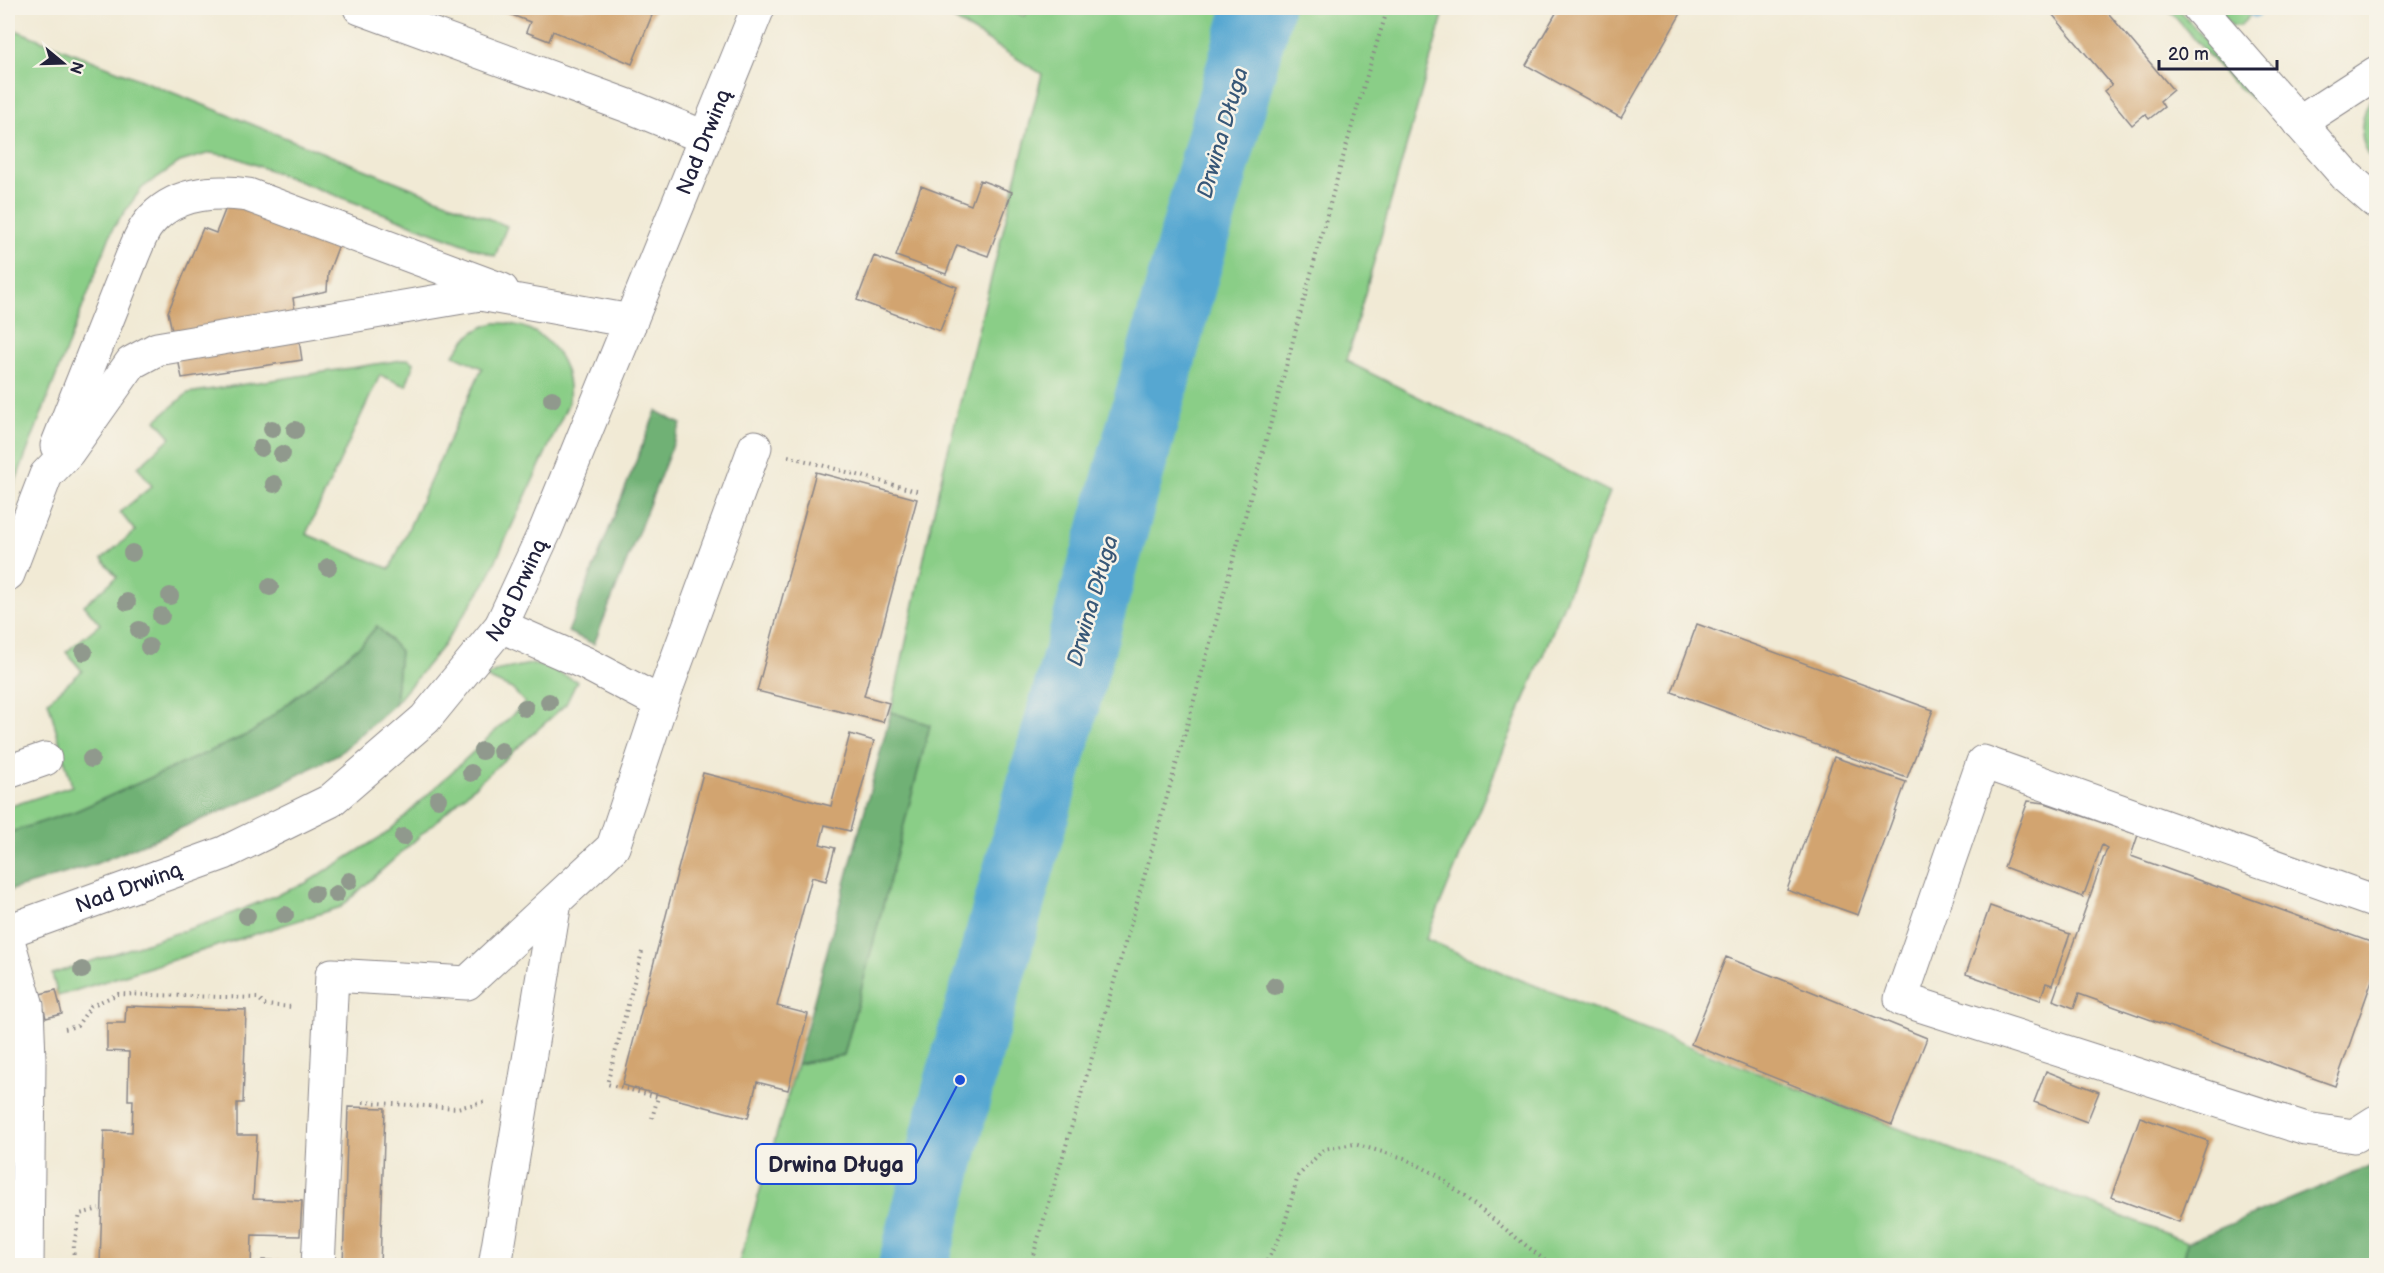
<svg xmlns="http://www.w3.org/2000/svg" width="2384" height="1273" font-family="'Balsamiq Sans',sans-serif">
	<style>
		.green { fill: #8ace87; stroke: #567861; stroke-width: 1.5 }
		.forest { fill: #6fb174; stroke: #486a58; stroke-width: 1.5 }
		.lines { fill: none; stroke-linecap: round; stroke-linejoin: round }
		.stream { stroke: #56a7d1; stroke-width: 12 }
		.river { stroke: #56a7d1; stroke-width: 70 }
		.building { fill: #d2a46f }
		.minor-casing { stroke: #8a8688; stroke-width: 35 }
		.path { stroke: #8a8688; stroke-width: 4; stroke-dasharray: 1.5 4.5; stroke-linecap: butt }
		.minor { stroke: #fff; stroke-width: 33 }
		.tree { fill: #90998d }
		.labels { text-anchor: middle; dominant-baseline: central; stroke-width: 5; stroke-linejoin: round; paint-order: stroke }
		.street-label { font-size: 21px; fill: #22223b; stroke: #f7f3e8 }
		.water-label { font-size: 22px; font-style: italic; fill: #375777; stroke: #f7f3e8 }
		.leader { fill: none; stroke: #1d4ed8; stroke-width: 2 }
		.callout-dot { fill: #1d4ed8; stroke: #f7f3e8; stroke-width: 2 }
		.callout { fill: #f7f3e8; stroke: #1d4ed8; stroke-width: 2 }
		.callout-label { font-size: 22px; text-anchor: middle; font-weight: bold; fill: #22223b }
	</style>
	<rect width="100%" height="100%" fill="#f7f3e8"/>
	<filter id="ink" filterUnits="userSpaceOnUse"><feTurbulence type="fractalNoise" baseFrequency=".0167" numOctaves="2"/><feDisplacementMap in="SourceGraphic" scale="12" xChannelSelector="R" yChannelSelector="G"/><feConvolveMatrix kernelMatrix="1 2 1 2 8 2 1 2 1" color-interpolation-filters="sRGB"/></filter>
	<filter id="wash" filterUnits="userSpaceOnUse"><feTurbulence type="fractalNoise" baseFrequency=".008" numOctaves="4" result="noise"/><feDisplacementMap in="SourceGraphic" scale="24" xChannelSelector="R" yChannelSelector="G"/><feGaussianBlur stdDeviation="1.35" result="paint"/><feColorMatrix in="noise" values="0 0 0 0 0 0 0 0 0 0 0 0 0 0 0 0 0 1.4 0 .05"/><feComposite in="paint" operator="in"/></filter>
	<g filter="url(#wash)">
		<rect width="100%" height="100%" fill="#f1ead5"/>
		<path class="green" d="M935 8H1004L1025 16 1029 8H1445L1346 361 1610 492 1426 939 1511 976 2187 1242 2183 1266H738L797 1064 844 1055 930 725 891 712 939 487 1042 74Z
			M2167 8H2177L2255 94V101L2231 81Z
			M2216 8H2257L2240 26H2232Z
			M8 27 507 226 495 256 232 156 210 153 180 162 142 188 113 228 8 501Z
			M2376 91V165C2356 142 2358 115 2376 91Z
			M495 323C542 322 573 357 569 402L486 582 443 646 395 704 400 651 377 626 362 644 251 733 76 811 8 833V807L72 786 48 701 82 671 66 652 100 624 84 605 117 577 102 559 135 531 120 512 152 486 138 467 171 437 156 420 188 393 408 359 414 363 406 386 380 375 306 534 390 569 482 368 454 355C465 337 475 328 495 323Z
			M531 664 548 668 577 681 566 704 341 907 58 996 52 974 213 921 306 883 387 833 525 703 512 689 485 677 499 670Z"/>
		<path class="forest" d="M656 411 681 424 594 644 568 632Z
			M377 626 400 651 395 704 340 753 260 795 93 865 8 891V833L76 811 251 733 362 644Z
			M891 712 930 725 844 1055 797 1064Z
			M2376 1164V1265H2183L2187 1242Z"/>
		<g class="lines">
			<path class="stream" d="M2251 8 2255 12"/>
			<path class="river" d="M913 1266 960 1080 1258 8"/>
		</g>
		<g id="blocks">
			<path class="building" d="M494 8H655L632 64 553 31 549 41 526 32 530 22Z
				M1559 8H1684L1621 118 1526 65Z
				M2047 8H2104L2173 90 2160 101 2164 107 2149 119 2145 114 2132 125 2104 91 2112 85Z
				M980 180 1012 192 988 256 957 245 946 274 896 256 921 186 971 205Z
				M235 185 346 226 328 274 327 291 293 298 302 360 182 378 168 312 203 228 216 233Z
				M874 256 957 287 940 331 857 300Z
				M816 472 917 499 864 696 889 703 883 722 757 691Z
				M1697 624 1933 710 1907 778 1672 692Z
				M850 734 874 741 850 831 825 825 820 844 835 848 826 881 812 877 777 1006 808 1014 788 1090 757 1082 748 1118 622 1085 703 773 831 806Z
				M1834 757 1906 782 1858 915 1787 890Z
				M2028 801 2045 803 2138 835 2131 856 2376 944V969L2335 1086 2079 994 2074 1008 2053 1000 2107 848 2102 845 2083 897 2004 867Z
				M1990 906 2070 934 2052 985 2046 983 2040 1000 1966 974Z
				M1726 957 1927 1038 1892 1125 1691 1044Z
				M56 990 62 1014 46 1018 40 994Z
				M126 1006 246 1010 243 1103H237V1135H257L253 1199 302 1201 300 1236 252 1235 251 1266H100L104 1131 132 1132 133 1100H128L129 1052 107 1051V1023H125Z
				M2046 1071 2099 1092 2087 1122 2034 1102Z
				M348 1107 385 1108 380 1266H343Z
				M2140 1117 2208 1141 2179 1222 2111 1197Z
				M262 1260 289 1261V1266H262Z"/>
		</g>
	</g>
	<g filter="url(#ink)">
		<use href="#blocks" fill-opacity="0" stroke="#8a8688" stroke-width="1.5"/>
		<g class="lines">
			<g class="minor-casing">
				<g id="minor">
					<path d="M360 8 631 107 704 137"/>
					<path d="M2199 8 2346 176 2376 202"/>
					<path d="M2299 123 2376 73"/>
					<path d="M57 446 134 252C138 243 142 231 149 223 173 193 213 190 248 195L502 290"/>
					<path d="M8 574 46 475 68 452 131 363 157 349 480 294 631 321"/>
					<path d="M501 626 585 663 661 703"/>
					<path d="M8 772 45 759"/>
					<path d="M2376 902 1983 762 1901 999 2306 1129 2354 1136 2376 1122"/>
					<path id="s1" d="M8 931 224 853 330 801 425 719 501 626 546 529 758 8"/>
					<path d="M8 941 27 1006 29 1059 27 1266"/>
					<path d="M318 1266 332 975 467 983 613 847 661 703 755 447"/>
					<path d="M495 1266 555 902"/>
				</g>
			</g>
			<path class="path" d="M788 456 920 492
				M642 952 607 1084 658 1097 652 1118
				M65 1029 77 1026 91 1006 118 994 258 998 265 1005 293 1007
				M363 1102 457 1108 484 1102
				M73 1266 74 1244 80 1214 99 1209
				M1030 1266C1110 1001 1185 736 1258 469 1301 315 1339 160 1388 8
				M1264 1266 1282 1233 1298 1176 1324 1149 1354 1144 1404 1158 1437 1175 1552 1266"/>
			<use href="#minor" class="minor"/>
		</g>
		<g class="tree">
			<circle cx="552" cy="399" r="9"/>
			<circle cx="272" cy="429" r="9"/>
			<circle cx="295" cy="430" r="9"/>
			<circle cx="261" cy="448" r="9"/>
			<circle cx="282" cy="454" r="9"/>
			<circle cx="274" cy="484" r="9"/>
			<circle cx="132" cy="553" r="9"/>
			<circle cx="328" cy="567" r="9"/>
			<circle cx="270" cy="587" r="9"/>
			<circle cx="170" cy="596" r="9"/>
			<circle cx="127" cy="602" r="9"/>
			<circle cx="161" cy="616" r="9"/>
			<circle cx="139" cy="630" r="9"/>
			<circle cx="149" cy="647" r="9"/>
			<circle cx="84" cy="652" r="9"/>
			<circle cx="549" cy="702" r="9"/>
			<circle cx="525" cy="708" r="9"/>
			<circle cx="482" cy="751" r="9"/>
			<circle cx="501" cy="751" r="9"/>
			<circle cx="91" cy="759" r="9"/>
			<circle cx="471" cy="773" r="9"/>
			<circle cx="438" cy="799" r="9"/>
			<circle cx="403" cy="837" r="9"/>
			<circle cx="349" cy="881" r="9"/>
			<circle cx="315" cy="894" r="9"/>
			<circle cx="336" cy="894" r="9"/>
			<circle cx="285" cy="915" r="9"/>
			<circle cx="247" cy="916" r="9"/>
			<circle cx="82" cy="970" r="9"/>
			<circle cx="1275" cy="986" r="9"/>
		</g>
	</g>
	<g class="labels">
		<g class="street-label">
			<text stroke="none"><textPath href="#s1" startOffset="1118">Nad Drwiną</textPath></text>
			<text stroke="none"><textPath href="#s1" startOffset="632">Nad Drwiną</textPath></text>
			<text stroke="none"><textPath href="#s1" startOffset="128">Nad Drwiną</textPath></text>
		</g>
		<g class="water-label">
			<text transform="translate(1223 133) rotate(-74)">Drwina Długa</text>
			<text transform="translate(1093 601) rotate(-74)">Drwina Długa</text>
		</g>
	</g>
	<path class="leader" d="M960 1080L916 1164"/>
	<circle class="callout-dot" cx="960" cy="1080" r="6"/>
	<rect class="callout" x="756" y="1144" width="160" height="40" rx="6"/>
	<g class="callout-label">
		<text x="836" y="1172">Drwina Długa</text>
	</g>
	<rect width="2384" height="1273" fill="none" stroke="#f7f3e8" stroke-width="30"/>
	<g transform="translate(63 63) rotate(109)" stroke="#f7f3e8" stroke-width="4.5" paint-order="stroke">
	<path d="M0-4.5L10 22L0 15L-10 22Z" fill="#22223b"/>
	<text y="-9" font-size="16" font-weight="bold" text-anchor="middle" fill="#22223b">N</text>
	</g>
	<path d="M2159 60v9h118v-9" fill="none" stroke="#22223b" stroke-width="3"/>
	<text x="2168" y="60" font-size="18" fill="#22223b" stroke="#f7f3e8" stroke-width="4.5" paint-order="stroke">20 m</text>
</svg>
